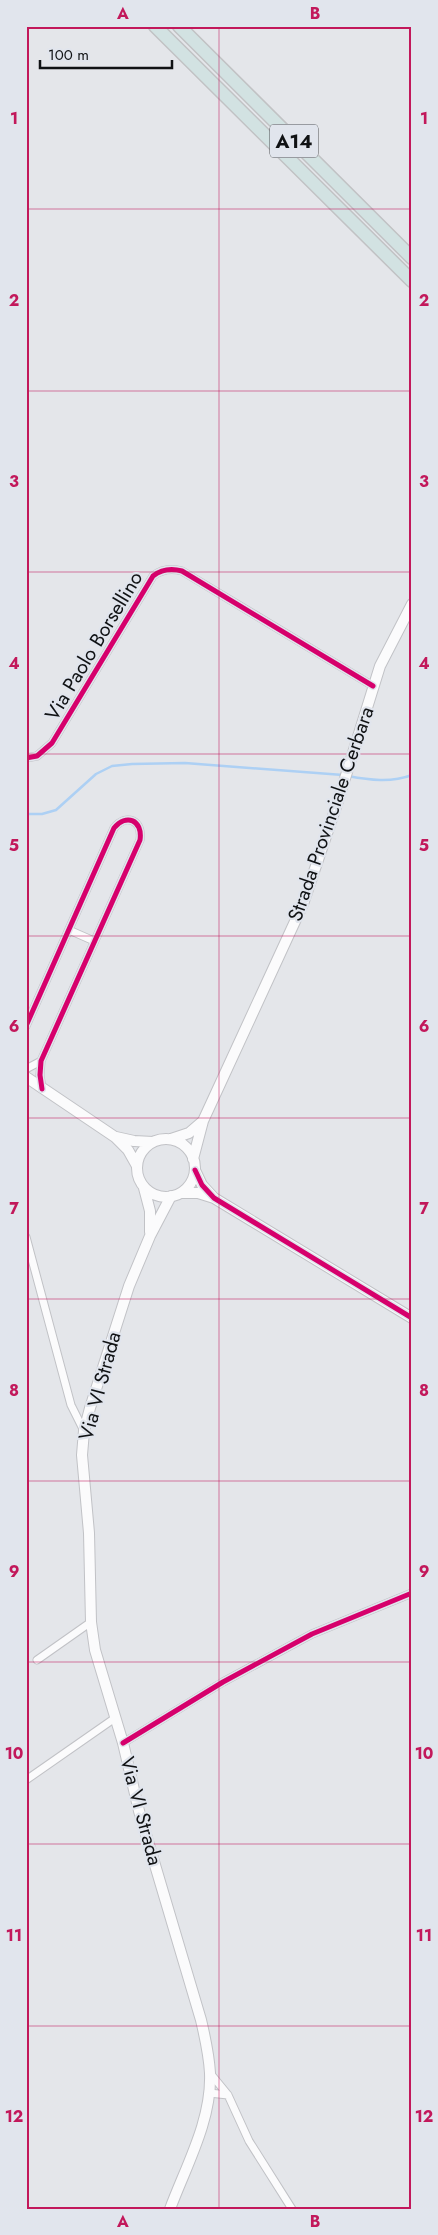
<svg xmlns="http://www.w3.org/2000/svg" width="438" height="2235" font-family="Jost,sans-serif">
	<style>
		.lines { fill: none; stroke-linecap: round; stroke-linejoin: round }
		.stream { stroke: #add0f4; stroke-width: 2.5 }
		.street-casing { stroke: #c1c2c6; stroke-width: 9 }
		.secondary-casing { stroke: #c1c2c6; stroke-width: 12 }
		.highway-casing { stroke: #c1c2c4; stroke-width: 15 }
		.street { stroke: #fbfbfc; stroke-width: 7 }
		.secondary { stroke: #fbfbfc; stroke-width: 10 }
		.highway { stroke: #d2e2e2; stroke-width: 12 }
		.cycleway-casing { stroke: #e1e5ed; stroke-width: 8 }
		.cycleway { stroke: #d6006c; stroke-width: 5 }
		.grid { fill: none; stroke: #c2185b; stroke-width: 1; stroke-opacity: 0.55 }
		.labels { text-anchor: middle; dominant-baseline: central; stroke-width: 4.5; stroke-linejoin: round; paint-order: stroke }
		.shield { fill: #e1e5ed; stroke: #4f5155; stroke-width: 1 }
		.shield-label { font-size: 19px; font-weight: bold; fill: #101214 }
		.street-label { font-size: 20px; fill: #101214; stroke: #e1e5ed }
		.neatline { fill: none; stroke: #c2185b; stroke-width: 2 }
		.grid-label { font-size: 16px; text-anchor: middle; font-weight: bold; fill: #c2185b }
	</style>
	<rect width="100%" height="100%" fill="#e4e6ea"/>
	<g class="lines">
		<path class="stream" d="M348 776C369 780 391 783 412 775
			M26 814H42L56 810 96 774 112 766 132 764 185 763 343 775"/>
		<g class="street-casing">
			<path id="street" d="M26 758 37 756 52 743 153 576C162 569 171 568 182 571L373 686
				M69 930 94 941
				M26 1026 114 828C126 813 143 820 140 840L41 1061 40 1075 42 1089
				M26 1069 41 1061
				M26 1237 71 1405 84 1431
				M37 1660 91 1622
				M123 1743 223 1682 312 1634 412 1593
				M26 1780 115 1718
				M210 2073 228 2095 249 2141 292 2209
				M209 2093 228 2095"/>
		</g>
		<g class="secondary-casing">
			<path id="secondary" d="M26 1077 115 1137 128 1150 137 1166
				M116 1137 134 1141 153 1142
				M171 1139 189 1133 203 1121
				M137 1168a29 29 0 1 1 58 0a29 29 0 1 1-58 0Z
				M193 1159 203 1121 303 904 338 801 380 666 412 604
				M195 1170 202 1185 214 1198 412 1318
				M144 1188 150 1211V1232
				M181 1193H198L214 1198
				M170 2209C186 2166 212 2120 210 2073 209 2055 205 2037 201 2020L139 1811 123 1743 95 1650 91 1622 89 1533 82 1455 84 1431 90 1408 129 1286 150 1236 171 1196"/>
		</g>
		<g class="highway-casing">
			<path id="highway" d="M155 26 412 281
				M179 26 412 258"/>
		</g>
		<use href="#street" class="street"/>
		<use href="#secondary" class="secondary"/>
		<use href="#highway" class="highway"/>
		<g class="cycleway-casing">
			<path id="cycleway" d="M26 758 37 756 52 743 153 576C162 569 171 568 182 571L373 686
				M26 1026 114 828C126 813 143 820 140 840L41 1061 40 1075 42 1089
				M195 1170 202 1185 214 1198 412 1318
				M123 1743 223 1682 312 1634 412 1593"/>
		</g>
		<use href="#cycleway" class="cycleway"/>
	</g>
	<path class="grid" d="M219 26V2209M26 209H412M26 391H412M26 572H412M26 754H412M26 936H412M26 1118H412M26 1299H412M26 1481H412M26 1662H412M26 1844H412M26 2026H412"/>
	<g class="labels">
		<rect class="shield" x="270" y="124.5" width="48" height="33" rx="4"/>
		<g class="shield-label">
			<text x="294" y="141">A14</text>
		</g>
		<g class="street-label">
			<text transform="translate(94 646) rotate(-59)">Via Paolo Borsellino</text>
			<text transform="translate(331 814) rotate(-71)">Strada Provinciale Cerbara</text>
			<text transform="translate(100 1386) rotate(-75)">Via VI Strada</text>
			<text transform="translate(141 1811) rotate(75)">Via VI Strada</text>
		</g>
	</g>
	<rect width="438" height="2235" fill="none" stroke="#e1e5ed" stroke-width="55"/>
	<path d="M40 60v8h132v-8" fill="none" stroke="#101214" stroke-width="2.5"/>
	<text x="48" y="60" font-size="15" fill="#101214" stroke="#e1e5ed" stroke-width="4" paint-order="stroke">100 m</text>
	<rect x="28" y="28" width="382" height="2180" class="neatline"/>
	<g class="grid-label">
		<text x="123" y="19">A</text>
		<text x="315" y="19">B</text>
		<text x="14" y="124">1</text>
		<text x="424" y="124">1</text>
		<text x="14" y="306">2</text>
		<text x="424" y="306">2</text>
		<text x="14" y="487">3</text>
		<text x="424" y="487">3</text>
		<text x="14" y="669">4</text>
		<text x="424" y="669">4</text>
		<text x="14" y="851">5</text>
		<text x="424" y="851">5</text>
		<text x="14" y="1032">6</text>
		<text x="424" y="1032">6</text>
		<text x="14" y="1214">7</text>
		<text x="424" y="1214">7</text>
		<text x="14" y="1396">8</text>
		<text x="424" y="1396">8</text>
		<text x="14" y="1577">9</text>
		<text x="424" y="1577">9</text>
		<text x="14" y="1759">10</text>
		<text x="424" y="1759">10</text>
		<text x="14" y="1941">11</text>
		<text x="424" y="1941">11</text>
		<text x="14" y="2122">12</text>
		<text x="424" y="2122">12</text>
		<text x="123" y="2227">A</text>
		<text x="315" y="2227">B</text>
	</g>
</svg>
